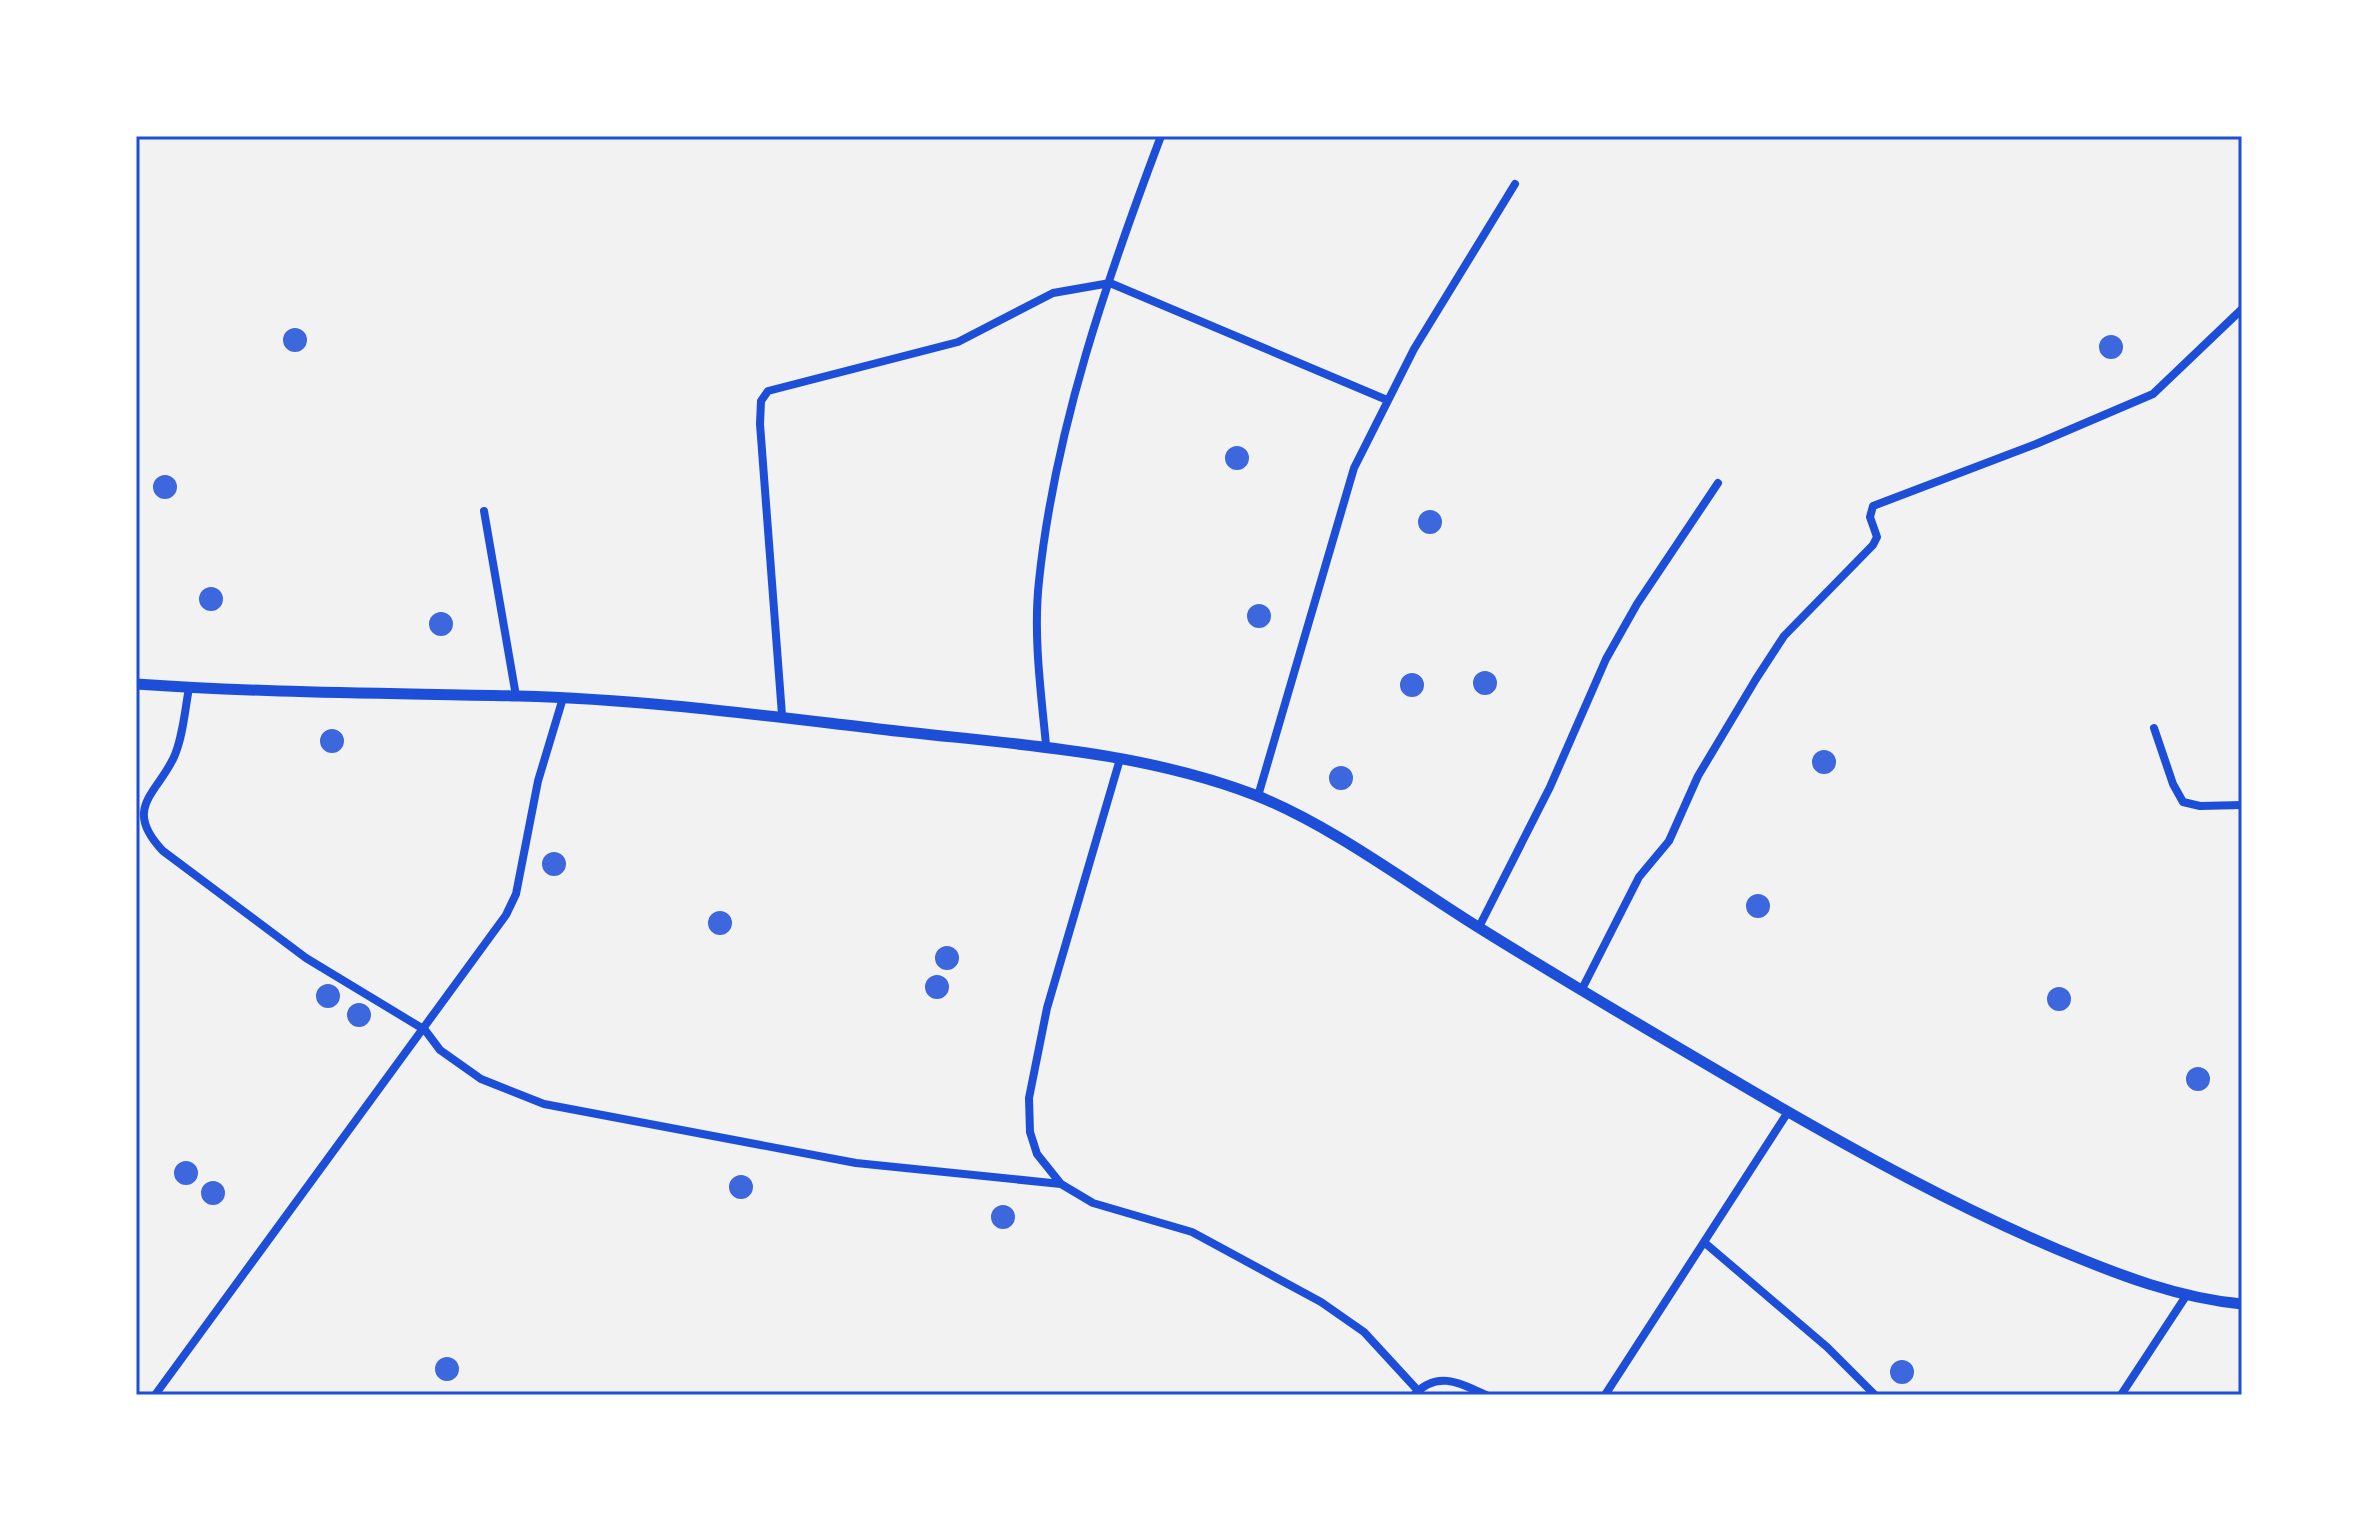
<svg xmlns="http://www.w3.org/2000/svg" width="2378" height="1531" font-family="'Noto Sans',sans-serif">
	<style>
		.building { fill: #3d67dc }
		.lines { fill: none; stroke-linecap: round; stroke-linejoin: round }
		.minor { stroke: #1d4ed8; stroke-width: 8 }
		.tertiary { stroke: #1d4ed8; stroke-width: 11 }
		.neatline { fill: none; stroke: #1d4ed8; stroke-width: 3 }
	</style>
	<rect width="100%" height="100%" fill="#f2f2f2"/>
	<path class="building" d="M283 340a12 12 0 1 1 24 0a12 12 0 1 1-24 0Z
		M2099 347a12 12 0 1 1 24 0a12 12 0 1 1-24 0Z
		M1225 458a12 12 0 1 1 24 0a12 12 0 1 1-24 0Z
		M153 487a12 12 0 1 1 24 0a12 12 0 1 1-24 0Z
		M1418 522a12 12 0 1 1 24 0a12 12 0 1 1-24 0Z
		M199 599a12 12 0 1 1 24 0a12 12 0 1 1-24 0Z
		M1247 616a12 12 0 1 1 24 0a12 12 0 1 1-24 0Z
		M429 624a12 12 0 1 1 24 0a12 12 0 1 1-24 0Z
		M1473 683a12 12 0 1 1 24 0a12 12 0 1 1-24 0Z
		M1400 685a12 12 0 1 1 24 0a12 12 0 1 1-24 0Z
		M320 741a12 12 0 1 1 24 0a12 12 0 1 1-24 0Z
		M1812 762a12 12 0 1 1 24 0a12 12 0 1 1-24 0Z
		M1329 778a12 12 0 1 1 24 0a12 12 0 1 1-24 0Z
		M542 864a12 12 0 1 1 24 0a12 12 0 1 1-24 0Z
		M1746 906a12 12 0 1 1 24 0a12 12 0 1 1-24 0Z
		M708 923a12 12 0 1 1 24 0a12 12 0 1 1-24 0Z
		M935 958a12 12 0 1 1 24 0a12 12 0 1 1-24 0Z
		M925 987a12 12 0 1 1 24 0a12 12 0 1 1-24 0Z
		M316 996a12 12 0 1 1 24 0a12 12 0 1 1-24 0Z
		M2047 999a12 12 0 1 1 24 0a12 12 0 1 1-24 0Z
		M347 1015a12 12 0 1 1 24 0a12 12 0 1 1-24 0Z
		M2186 1079a12 12 0 1 1 24 0a12 12 0 1 1-24 0Z
		M174 1173a12 12 0 1 1 24 0a12 12 0 1 1-24 0Z
		M729 1187a12 12 0 1 1 24 0a12 12 0 1 1-24 0Z
		M201 1193a12 12 0 1 1 24 0a12 12 0 1 1-24 0Z
		M991 1217a12 12 0 1 1 24 0a12 12 0 1 1-24 0Z
		M435 1369a12 12 0 1 1 24 0a12 12 0 1 1-24 0Z
		M1890 1372a12 12 0 1 1 24 0a12 12 0 1 1-24 0Z"/>
	<g class="lines">
		<path class="minor" d="M484 511 516 696
			M189 688C185 709 183 737 174 757 157 794 122 808 163 851L306 958 425 1030 440 1050 481 1079 544 1104 856 1163 1061 1184
			M782 715 760 424 761 401 768 391 958 342 1053 293 1110 283 1387 400
			M2154 728 2173 784 2183 802 2200 806 2242 805
			M1046 745C1041 692 1033 635 1039 581 1055 428 1107 279 1161 136
			M1120 759 1047 1008 1029 1098 1030 1132 1037 1154 1061 1184 1093 1203 1192 1232 1321 1302 1364 1332 1422 1395
			M1258 796 1354 468 1414 349 1515 184
			M1479 927 1550 787 1606 659 1637 604 1718 483
			M1581 991 1639 877 1669 841 1698 776 1756 679 1784 636 1873 545 1877 537 1870 517 1873 506 2036 444 2153 394 2242 309
			M1705 1243 1827 1347 1875 1395
			M155 1395 506 915 516 894 538 781 563 698
			M1414 1395C1437 1370 1460 1383 1486 1395
			M1605 1395 1788 1112
			M2121 1395 2186 1296"/>
		<path class="tertiary" d="M136 684C264 693 391 693 519 696 639 699 759 715 879 729 1005 744 1135 749 1255 795 1331 825 1409 884 1478 927 1571 985 1665 1040 1759 1095 1857 1152 1955 1206 2059 1250 2119 1275 2178 1298 2242 1304"/>
	</g>
	<rect width="2378" height="1531" fill="none" stroke="#ffffff" stroke-width="276"/>
	<rect x="138" y="138" width="2102" height="1255" class="neatline"/>
</svg>
